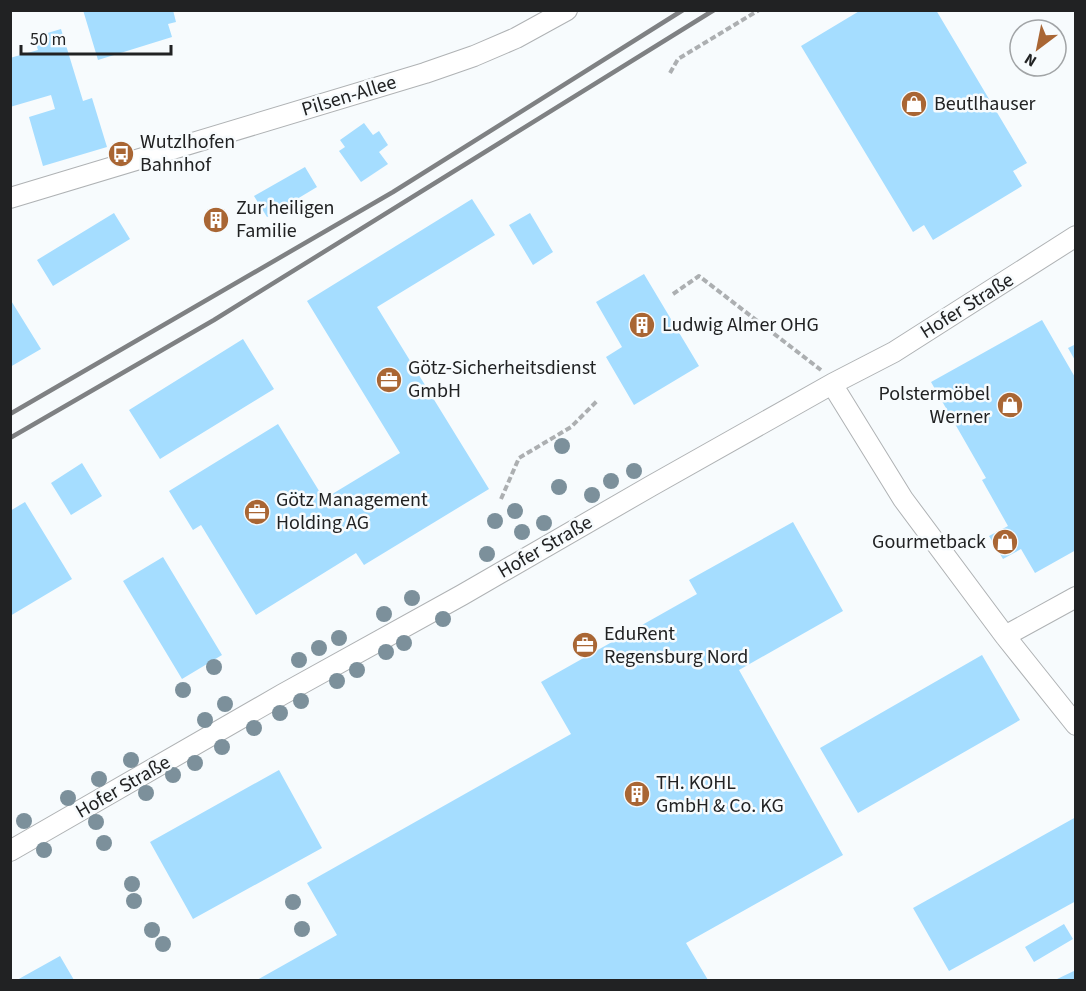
<svg xmlns="http://www.w3.org/2000/svg" width="1086" height="991" font-family="'Source Sans 3',sans-serif">
	<style>
		.building { fill: #a5ddff }
		.lines { fill: none; stroke-linecap: round; stroke-linejoin: round }
		.minor-casing { stroke: #afb2b4; stroke-width: 22 }
		.path { stroke: #acafb1; stroke-width: 4; stroke-dasharray: 6 3; stroke-linecap: butt }
		.minor { stroke: #fff; stroke-width: 20 }
		.rail { stroke: #7f8183; stroke-width: 4.5 }
		.tree { fill: #7c909b }
		.labels { text-anchor: middle; dominant-baseline: central; stroke-width: 5; stroke-linejoin: round; paint-order: stroke }
		.street-label { font-size: 20px; fill: #212223; stroke: #f7fbfd }
		.poi-label { font-size: 20px; fill: #212223; stroke: #f7fbfd; text-anchor: start }
	</style>
	<rect width="100%" height="100%" fill="#f7fbfd"/>
	<path class="building" d="M83 10H173L176 22 168 24 172 37 98 60Z
		M861 10H936L1027 163 1013 171 1022 186 933 240 924 225 913 232 801 46Z
		M61 29 83 101 92 98 107 147 43 166 29 117 55 109 51 95 10 107V58L38 50 34 37Z
		M364 123 373 135 379 131 388 145 379 152 388 164 361 182 339 151 345 147 340 140Z
		M305 167 317 187 267 217 254 196Z
		M472 199 495 235 377 307 489 489 364 565 356 553 256 615 201 525 193 530 169 491 278 424 324 499 400 453 307 301Z
		M220 208 228 223 212 231 204 217Z
		M114 213 130 239 53 286 37 260Z
		M530 213 553 252 533 265 509 225Z
		M644 274 699 366 634 405 606 357 622 347 596 302Z
		M10 299 41 349 10 367Z
		M1042 320 1076 379V550L1035 573 1021 549 1003 559 989 536 1008 526 982 480 986 478 931 382Z
		M243 339 274 389 160 459 129 410Z
		M1076 344V362L1068 348Z
		M82 463 102 496 71 515 51 483Z
		M25 502 72 579 10 616V511Z
		M793 522 843 611 739 670 843 855 686 943 708 980H257L337 935 307 883 571 734 541 682 697 594 689 580Z
		M163 557 222 655 182 679 123 581Z
		M982 655 1020 720 858 813 820 748Z
		M279 770 322 848 193 919 150 842Z
		M1076 817V901L949 971 913 908Z
		M1064 924 1073 939 1034 962 1025 947Z
		M60 956 74 980H17Z
		M1076 970V980H1055Z"/>
	<g class="lines">
		<g class="minor-casing">
			<path id="minor" d="M10 198 425 73 474 56 516 38 567 10
				M832 384 903 499 1005 636 1076 725
				M1005 636 1076 597
				M10 851 283 694 462 595 651 486 832 384 894 352 1076 236"/>
		</g>
		<path class="path" d="M670 73 678 59 759 10
			M673 294 699 276 821 370
			M501 499 519 458 571 427 598 400"/>
		<use href="#minor" class="minor"/>
		<path class="rail" d="M10 414 393 192 683 10
			M10 438 214 320 714 10"/>
	</g>
	<g class="tree">
		<circle cx="562" cy="446" r="8"/>
		<circle cx="634" cy="471" r="8"/>
		<circle cx="611" cy="481" r="8"/>
		<circle cx="559" cy="487" r="8"/>
		<circle cx="592" cy="495" r="8"/>
		<circle cx="515" cy="511" r="8"/>
		<circle cx="495" cy="521" r="8"/>
		<circle cx="544" cy="523" r="8"/>
		<circle cx="522" cy="532" r="8"/>
		<circle cx="487" cy="554" r="8"/>
		<circle cx="412" cy="598" r="8"/>
		<circle cx="384" cy="614" r="8"/>
		<circle cx="443" cy="619" r="8"/>
		<circle cx="339" cy="638" r="8"/>
		<circle cx="404" cy="643" r="8"/>
		<circle cx="319" cy="648" r="8"/>
		<circle cx="386" cy="652" r="8"/>
		<circle cx="299" cy="660" r="8"/>
		<circle cx="214" cy="667" r="8"/>
		<circle cx="357" cy="670" r="8"/>
		<circle cx="337" cy="681" r="8"/>
		<circle cx="183" cy="690" r="8"/>
		<circle cx="301" cy="701" r="8"/>
		<circle cx="225" cy="704" r="8"/>
		<circle cx="280" cy="713" r="8"/>
		<circle cx="205" cy="720" r="8"/>
		<circle cx="254" cy="728" r="8"/>
		<circle cx="222" cy="747" r="8"/>
		<circle cx="131" cy="760" r="8"/>
		<circle cx="195" cy="763" r="8"/>
		<circle cx="173" cy="775" r="8"/>
		<circle cx="99" cy="779" r="8"/>
		<circle cx="146" cy="793" r="8"/>
		<circle cx="68" cy="798" r="8"/>
		<circle cx="24" cy="821" r="8"/>
		<circle cx="96" cy="822" r="8"/>
		<circle cx="104" cy="843" r="8"/>
		<circle cx="44" cy="850" r="8"/>
		<circle cx="132" cy="884" r="8"/>
		<circle cx="134" cy="901" r="8"/>
		<circle cx="293" cy="902" r="8"/>
		<circle cx="302" cy="929" r="8"/>
		<circle cx="152" cy="930" r="8"/>
		<circle cx="163" cy="944" r="8"/>
	</g>
	<defs>
		<g id="shop-disc" transform="scale(1.35)"><circle r="9.5" fill="#a96634" stroke="#f7fbfd"/><path d="M-5-2.5h2.3a2.7 3.5 0 0 1 5.4 0H5L5.5 6h-11ZM-1.5-2.5h3a1.5 2.3 0 0 0-3 0Z" fill="#fff"/></g>
		<g id="bus-disc" transform="scale(1.35)"><circle r="9.5" fill="#a96634" stroke="#f7fbfd"/><path d="M-5-6H5V4H4V6H2V4H-2V6H-4V4H-5ZM-3.5-4V0h7V-4ZM-3.5 1.2v1.5H-2V1.2ZM2 1.2v1.5H3.5V1.2Z" fill="#fff"/></g>
		<g id="building-disc" transform="scale(1.35)"><circle r="9.5" fill="#a96634" stroke="#f7fbfd"/><path d="M-4-6H4V6H1V3H-1V6H-4ZM-2.5-4.3h1.7v1.8h-1.7ZM.8-4.3h1.7v1.8H.8ZM-2.5-1h1.7V.8h-1.7ZM.8-1h1.7V.8H.8Z" fill="#fff"/></g>
		<g id="office-disc" transform="scale(1.35)"><circle r="9.5" fill="#a96634" stroke="#f7fbfd"/><path d="M-6-3h4V-5.5h4V-3h4V5H-6ZM-1-4.5V-3h2v-1.5ZM-6 0V1H6V0Z" fill="#fff"/></g>
	</defs>
	<g fill-rule="evenodd">
		<use href="#shop-disc" x="914" y="104"/>
		<use href="#bus-disc" x="121" y="154"/>
		<use href="#building-disc" x="216" y="220"/>
		<use href="#building-disc" x="642" y="325"/>
		<use href="#office-disc" x="389" y="380"/>
		<use href="#shop-disc" x="1010" y="405"/>
		<use href="#office-disc" x="257" y="512"/>
		<use href="#shop-disc" x="1005" y="542"/>
		<use href="#office-disc" x="585" y="645"/>
		<use href="#building-disc" x="637" y="794"/>
	</g>
	<g class="labels">
		<g class="street-label">
			<text transform="translate(349 96) rotate(-17)">Pilsen-Allee</text>
			<text transform="translate(967 306) rotate(-32)">Hofer Straße</text>
			<text transform="translate(545 547) rotate(-30)">Hofer Straße</text>
			<text transform="translate(123 787) rotate(-30)">Hofer Straße</text>
		</g>
		<g class="poi-label">
			<text x="934" y="104">Beutlhauser</text>
			<text x="140" y="142">Wutzlhofen<tspan x="140" dy="23">Bahnhof</tspan></text>
			<text x="236" y="208">Zur heiligen<tspan x="236" dy="23">Familie</tspan></text>
			<text x="662" y="325">Ludwig Almer OHG</text>
			<text x="408" y="368">Götz-Sicherheitsdienst<tspan x="408" dy="23">GmbH</tspan></text>
			<text x="990" y="394" text-anchor="end">Polstermöbel<tspan x="990" dy="23">Werner</tspan></text>
			<text x="276" y="500">Götz Management<tspan x="276" dy="23">Holding AG</tspan></text>
			<text x="986" y="542" text-anchor="end">Gourmetback</text>
			<text x="604" y="634">EduRent<tspan x="604" dy="23">Regensburg Nord</tspan></text>
			<text x="656" y="783">TH. KOHL<tspan x="656" dy="23">GmbH &amp; Co. KG</tspan></text>
		</g>
	</g>
	<rect width="1086" height="991" fill="none" stroke="#212223" stroke-width="24"/>
	<g transform="translate(1038 48) rotate(212)"><circle r="28" fill="#f7fbfd" stroke="#a1a4a6" stroke-width="1.5"/>
	<path d="M0-4.5L10 22L0 15L-10 22Z" fill="#a96634"/>
	<text y="-9" font-size="16" font-weight="bold" text-anchor="middle" fill="#212223">N</text>
	</g>
	<path d="M21 45v9h150v-9" fill="none" stroke="#212223" stroke-width="3"/>
	<text x="30" y="45" font-size="18" fill="#212223" stroke="#f7fbfd" stroke-width="4.5" paint-order="stroke">50 m</text>
</svg>
